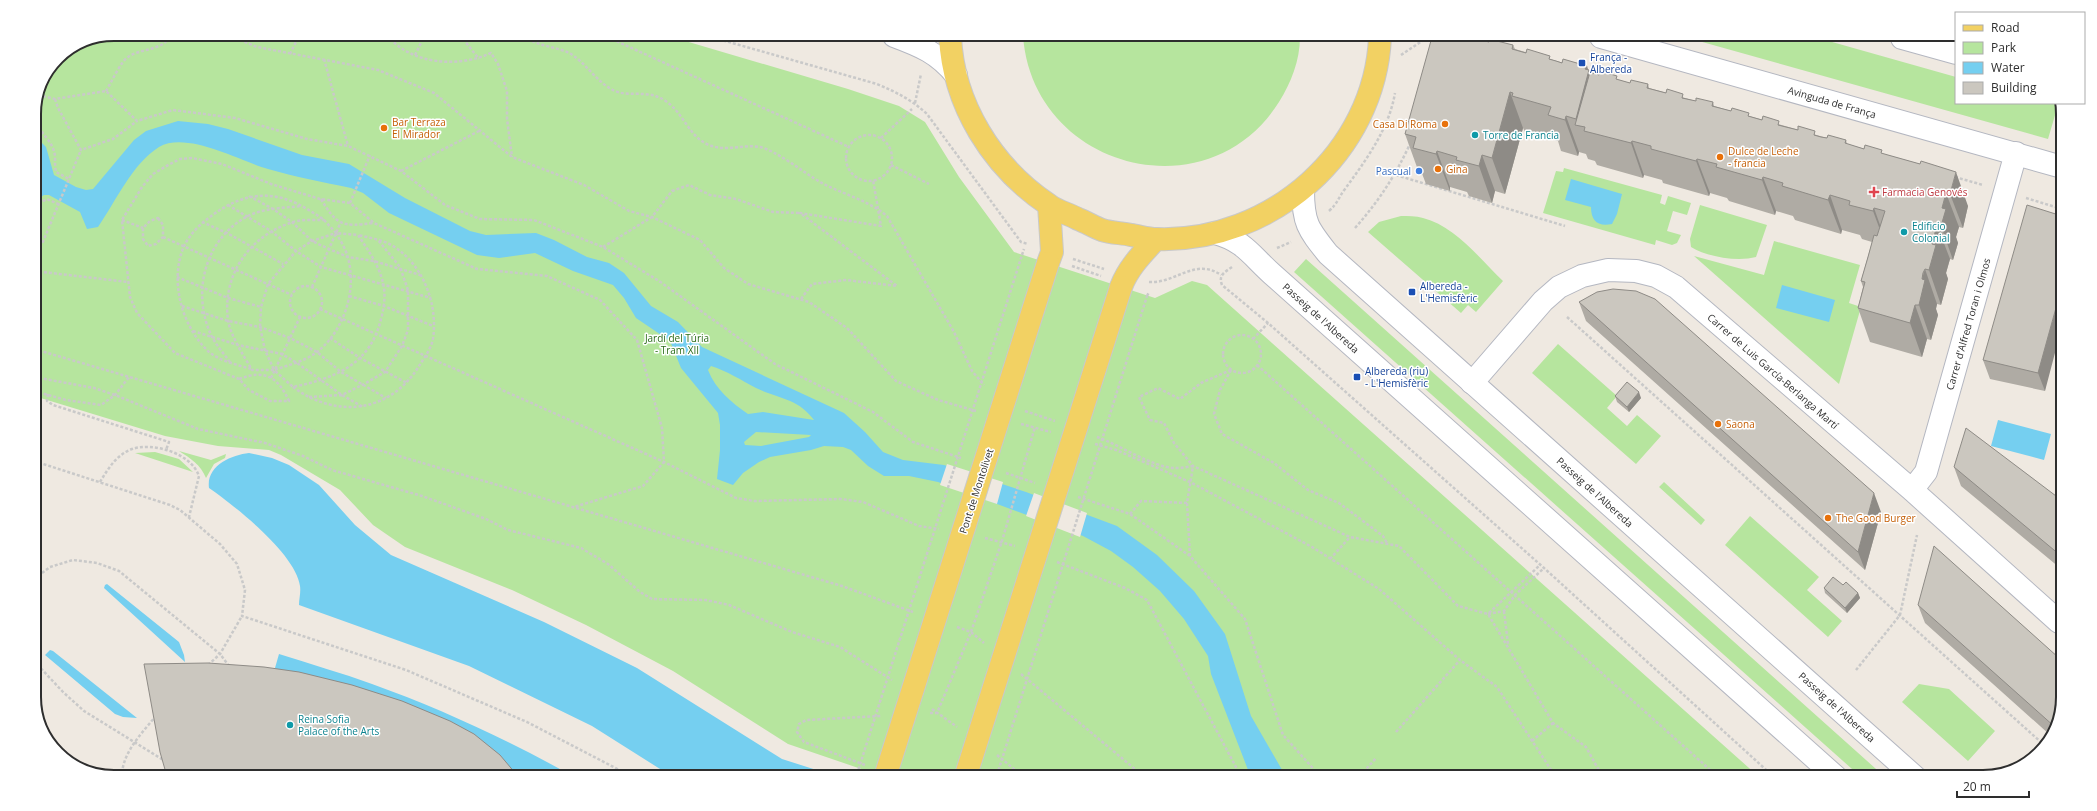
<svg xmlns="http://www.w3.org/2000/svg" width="2097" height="811" font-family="'Open Sans',sans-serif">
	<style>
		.green { fill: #b6e59e }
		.water { fill: #75cff0; fill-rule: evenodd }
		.pier { fill: #efe9e1 }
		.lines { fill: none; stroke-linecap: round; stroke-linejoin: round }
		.street-casing { stroke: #b4b7c1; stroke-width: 24 }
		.secondary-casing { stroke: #b4b7c1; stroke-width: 24 }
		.primary-casing { stroke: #c9c9c9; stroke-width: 24 }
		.path { stroke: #c9c9c9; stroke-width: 2.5; stroke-dasharray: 3 2; stroke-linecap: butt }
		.street { stroke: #fff; stroke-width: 22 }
		.secondary { stroke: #fff; stroke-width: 22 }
		.primary { stroke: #f2d163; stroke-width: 22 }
		.primary-bridge-casing { stroke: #c9c9c9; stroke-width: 24; stroke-linecap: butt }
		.path-bridge { stroke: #c9c9c9; stroke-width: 2.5; stroke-dasharray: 3 2; stroke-linecap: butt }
		.primary-bridge { stroke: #f2d163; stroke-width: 22 }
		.wall { fill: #afaba4 }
		.shaded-wall { fill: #8e8b86 }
		.building { fill: #cbc7bf; stroke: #8e8b86 }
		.transit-dot { fill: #1a4fb4; stroke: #fff; stroke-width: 1.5 }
		.food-dot { fill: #e8710a; stroke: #fff; stroke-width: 1.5 }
		.culture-dot { fill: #0f9aa8; stroke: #fff; stroke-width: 1.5 }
		.shop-dot { fill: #3f7fe0; stroke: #fff; stroke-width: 1.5 }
		.health-dot { fill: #e0444e; stroke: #fff; stroke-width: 1.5 }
		.labels { text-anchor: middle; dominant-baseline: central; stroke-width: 3; stroke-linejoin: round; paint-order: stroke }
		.transit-label { font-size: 10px; fill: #164399; stroke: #fff; text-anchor: start }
		.street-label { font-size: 10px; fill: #2e2e2e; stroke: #fff }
		.food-label { font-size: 10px; fill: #c56008; stroke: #fff; text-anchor: start }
		.culture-label { font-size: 10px; fill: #0d838f; stroke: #fff; text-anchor: start }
		.shop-label { font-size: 10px; fill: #366cbe; stroke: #fff; text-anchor: end }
		.health-label { font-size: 10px; fill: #be3a42; stroke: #fff; text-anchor: start }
		.park-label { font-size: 10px; fill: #2c6e1b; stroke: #fff }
		.rim { fill: none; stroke: #2e2e2e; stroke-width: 2 }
	</style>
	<rect width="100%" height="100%" fill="#efe9e1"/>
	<path class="green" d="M114 34 665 35 848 89 899 106 925 122 959 177 1014 252 1155 298 1192 281 1207 285 1758 776 876 774 788 744 673 671 586 625 512 590 405 547 373 525 340 490 281 455 269 450 218 446 165 436 34 396V109L42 79 58 57 84 40Z
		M1023 36 1300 37C1300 60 1291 83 1279 102 1208 215 1033 169 1023 36Z
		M1688 38H1818L1956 77V103H2050L2058 105 2048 139Z
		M1564 168 1662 195 1660 203 1665 205 1668 196 1691 203 1687 215 1673 211 1667 231 1681 235 1677 243 1672 245 1656 240 1655 245 1543 213 1556 171 1563 172Z
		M1700 205 1767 225 1756 257C1738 262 1707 257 1691 247L1690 239Z
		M1401 216C1408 216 1416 216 1423 218 1455 226 1480 259 1503 281L1476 312 1468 305 1461 313 1368 232 1379 222Z
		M1774 241 1860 265 1849 303 1861 307 1839 384 1694 256 1764 275Z
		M1306 259 1885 777H1861L1294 272Z
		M1558 344 1617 396 1607 408 1627 426 1637 415 1661 436 1636 464 1532 373Z
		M179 451 211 460 226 454 225 458 214 464 206 478C201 465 190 458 179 451Z
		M155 452 179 459 193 472 135 453Z
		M1664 482 1705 520 1701 525 1659 487Z
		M1750 516 1819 577 1807 590 1842 621 1828 637 1725 545Z
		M1919 684 1949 689 1995 731 1968 761 1902 702Z"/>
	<path class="water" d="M178 121 208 124 228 129 302 155 349 164 405 198 470 231 486 235 536 233 554 240 587 257 609 263 624 273 651 306 678 322 702 347 844 413 865 432 883 452 903 460 944 465 1026 492 1117 526 1157 555 1194 591 1225 634 1251 716 1285 775H1250L1211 674 1208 656 1184 619 1160 591 1133 567 1111 551 1083 536 938 482 909 476H884L868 466 851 450 843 447 824 446 811 450 770 457 759 462 743 473 733 485 717 479 720 450V425L718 413 681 368 670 341 636 318 624 298 613 285 573 271 535 253 499 258 477 255 389 213 363 193 351 188C323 182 295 177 268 169 240 161 187 131 159 147 132 164 116 201 98 227L87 229 80 212 49 195H44L34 201V135L46 147 54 175 76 187 86 190 93 189 134 140 146 131ZM711 366C727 371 741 380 756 388 779 399 798 398 814 420L763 412 748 414C731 402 716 390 708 370ZM756 432 811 435 809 437 761 446 745 445 744 442Z
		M1571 179 1622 194 1617 214 1612 224C1598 227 1591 221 1591 207L1565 200Z
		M1782 285 1835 300 1829 322 1776 308Z
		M1998 420 2051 434 2044 460 1991 446Z
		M249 453 272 458 289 465 319 485 355 525 391 555 544 622 637 668 782 759 829 774H668L592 726 469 666 299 605C299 599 301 592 300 586 296 554 235 506 209 488 206 466 231 455 249 453Z
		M107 584 179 642 184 655 185 662 104 588 105 585Z
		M50 650 53 651 137 718 123 717 115 714 45 655Z
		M279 654C310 664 342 673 372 684 439 708 506 739 569 774H507L276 678 275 668Z"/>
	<path class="pier" d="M947 464 1003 482 997 504 940 485Z
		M1034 493 1087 513 1080 537 1026 516Z"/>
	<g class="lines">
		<g class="street-casing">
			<path id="street" d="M1472 383 1543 301 1559 287 1582 276 1608 270 1636 271 1656 276 1676 287 1912 490 2059 622
				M1912 490 1926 472 2016 153"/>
		</g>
		<g class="secondary-casing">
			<path id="secondary" d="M894 36C921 46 938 53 956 75
				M1601 37 2062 167
				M1902 38 1956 53
				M1303 190C1303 223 1308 229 1328 254L1915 777
				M1215 233C1244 241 1251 255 1272 274L1836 777"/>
		</g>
		<g class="primary-casing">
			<path id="primary" d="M950 36C953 104 992 167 1049 205 1057 211 1069 214 1078 219 1086 222 1094 227 1102 230 1111 233 1122 233 1131 235 1139 236 1148 239 1157 239 1271 243 1375 152 1380 37
				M1048 263 1052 252 1049 205
				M1121 287C1128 268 1142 254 1156 239"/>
		</g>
		<path class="path" d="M226 34 257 47 378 70 434 93 512 157 584 185 629 211 652 217 700 240 724 268 748 284 809 302 847 328 896 381 938 400 976 411
			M387 35C411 65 459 68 491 53L498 64 507 91V119L512 157
			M460 35 479 59
			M524 35C536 47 557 46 571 54 587 64 597 83 615 91 631 98 648 88 667 102 684 114 689 137 709 145 726 152 743 144 760 147 777 151 803 172 820 182 842 194 868 200 887 216L954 332 972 371 984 385
			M603 35 849 147
			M704 35 877 84C896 92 912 100 927 114L1021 242 1028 244
			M290 54 296 42 304 34
			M415 55 425 35
			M1401 55 1425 39 1440 37
			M324 59 348 146
			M106 91C111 83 121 61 128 57 140 48 165 51 171 34
			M38 95 55 99 106 91 137 121 173 110 235 118 307 139 348 146 401 171 445 205 480 219 534 220 603 247 659 281 775 364 873 412 913 442 961 458
			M55 99 58 108 81 150 113 139 137 121
			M915 103 921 74
			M34 125C43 132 54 145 55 156 55 162 55 167 56 172L69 179
			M846 158a23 23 0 1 1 46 0a23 23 0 1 1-46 0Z
			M881 138 912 109
			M891 165 929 184
			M401 171 479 131
			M1396 175 1565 226
			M1955 177 1983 185
			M249 196 273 209 292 222 312 241 329 249 348 257 374 261 420 275
			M2026 198 2062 209
			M321 199C337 226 343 227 373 223
			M350 203 370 155
			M228 205 271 231 296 251 321 267 431 298
			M34 206 47 199 58 204
			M1329 211C1338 203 1338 198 1345 189 1366 160 1389 129 1395 93
			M158 218 163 225V237L156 244 148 246 143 239V228L150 221Z
			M122 220 143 228
			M324 220 336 233 358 235C368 250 379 265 383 283 386 295 384 308 381 319 370 365 335 378 293 387L274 370H252C244 356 230 335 228 320 222 275 249 237 290 223 300 219 313 220 324 220Z
			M202 222 227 233 283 264
			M1355 228C1379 201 1395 176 1410 144
			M336 233C340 240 346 249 348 258 357 290 344 331 317 352 305 361 289 365 274 370L265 350 260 327 261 307 268 284 296 251 312 241Z
			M163 237 292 295
			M34 241 42 244 81 150
			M603 247 652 217 672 191 689 185 710 195 736 199 773 212 800 213
			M1277 248 1291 242
			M1022 255 1024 249
			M1073 259 1104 269
			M1072 266 1101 276
			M1232 267C1225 272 1218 275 1222 285L1268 323 1544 568 1774 777
			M34 271 128 282
			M177 277 228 298 261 307
			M1149 282C1175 284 1195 257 1221 275
			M290 302a16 16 0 1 1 32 0a16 16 0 1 1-32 0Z
			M312 287 340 224
			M349 296 384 306 433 326
			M1147 296 1149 292
			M801 299 812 284 846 280 897 286 800 213 881 226 873 180
			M182 306 228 321 260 327 290 338 317 352 341 372 386 398
			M320 309 664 462 736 498 754 501 841 499 863 502 919 526 939 529
			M1567 317 2043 744
			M193 331 238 345 282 354 297 363 342 395 363 407
			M1223 354a19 19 0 1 1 38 0a19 19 0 1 1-38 0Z
			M330 338 360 358 407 383
			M1253 339 1268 323
			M34 349 842 586 913 612
			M230 362C224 354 217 346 212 337 191 294 204 239 248 216 264 208 284 208 301 206
			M1257 365 1717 776
			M251 369C238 365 220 361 209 352 182 327 169 281 184 246 192 230 206 219 220 210 237 199 257 193 277 197 294 200 309 210 323 219
			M1231 370 1201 383 1180 399 1158 388 1139 397 1150 420 1164 423 1174 443 1193 466 1350 537 1399 546 1458 606 1488 614 1553 723 1586 747 1602 776
			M1231 370 1220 390 1214 414 1222 434 1274 463 1308 490 1339 503 1383 536 1387 543
			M34 377 94 388 115 395 198 429 265 443 303 456 332 470 422 496 486 519 508 530 581 548 608 564 640 592 652 599 706 600 729 605 792 632 840 647 892 680
			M271 378 300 317
			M239 379C265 369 278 377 289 401H270L249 390 239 379 175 353 137 313 130 297 122 220 142 187 153 174 170 164 180 159 192 158 222 164 271 184 320 199 350 203 374 223 477 269 547 276 600 300 637 340 662 428 664 462 643 486 574 507
			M293 387C336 419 390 413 419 366 424 358 431 349 433 339 438 305 424 267 396 248 385 240 371 238 358 235
			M34 391 66 400 101 405 115 395 129 377
			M48 394 47 401 53 405 169 442 166 450
			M309 397 342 395 364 384 385 372 402 346 408 330V290L400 267 378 240
			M1025 411 1055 421
			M1021 424 1051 432
			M1097 437C1118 444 1154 468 1175 468 1181 468 1187 467 1193 466
			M1095 444 1116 450 1192 483 1312 547 1379 589 1460 660 1497 687 1555 776
			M34 461 170 505 180 510 220 544 237 564 245 590 242 616 406 670 527 722 627 774
			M1006 473 1035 483
			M100 482C108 469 116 455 132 449 153 442 191 453 199 476L189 517
			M1078 497 1130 514 1190 556 1245 619 1283 735 1319 775
			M1130 514 1141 501 1187 503
			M985 538 1015 546
			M1190 556 1187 503 1193 466
			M1330 559 1350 537
			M1057 562 1125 588 1147 600 1237 769 1238 775
			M34 579 50 567 73 560 97 563 119 571 220 654 229 666
			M1504 611 1508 644
			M1489 613 1540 565
			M1488 614 1504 611 1515 595 1544 568
			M957 627 971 632 984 643
			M34 661 63 692 84 711 165 761
			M208 665 220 654 242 616
			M1856 670 1900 615 1917 535
			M1021 674 1142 775
			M932 709 957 727
			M930 713H937L971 632 1002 541 1035 427
			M1396 732 1460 660
			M1532 741 1553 723
			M997 755 1021 775
			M865 765 804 742 797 732 799 724 806 720 881 716
			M122 773C124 751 142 733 155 717
			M1360 776 1376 758"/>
		<use href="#street" class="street"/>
		<use href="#secondary" class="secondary"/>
		<use href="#primary" class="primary"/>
		<g class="primary-bridge-casing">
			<path id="primary-bridge" d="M886 774 1048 263
				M966 775 1121 287"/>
		</g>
		<path class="path-bridge" d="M857 774 1022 255
			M997 775 1147 296"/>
		<use href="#primary-bridge" class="primary-bridge"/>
	</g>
	<path class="wall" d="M1489 42 1513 45 1515 49 1588 70 1590 72 1630 83 1648 84 1649 88 1696 101 1713 102 1714 106 1827 138 1846 140 1847 144 1920 164 1968 206 1963 228 1959 227 1956 237 1958 243 1953 260 1950 259 1946 273 1948 279 1941 305 1937 304 1936 308V309L1938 315 1931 340 1927 339 1922 357 1870 342 1858 308 1863 287 1861 281 1872 242 1862 239 1860 235 1842 230 1841 234 1795 220 1793 216 1776 211 1775 215 1729 201 1727 198 1710 193 1709 196 1663 183 1662 180 1644 175 1643 178 1597 165 1595 161 1588 159 1586 154 1579 152 1578 156 1561 151 1558 141 1525 132 1523 128 1505 194 1495 191 1492 203 1469 196 1467 192 1450 187V191L1426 184 1421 171 1418 170 1405 134Z
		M2062 216 2045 391 1990 379 1983 360Z
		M1579 302 1881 512 1865 570 1586 321Z
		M1615 396 1641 398 1629 412 1617 402Z
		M1954 467 2060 499V568L1961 486Z
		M1843 585 1858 593 1860 598 1847 613 1825 593 1824 588Z
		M1918 605 2059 723 2050 735 1925 623Z"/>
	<path class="shaded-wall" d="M1587 66 1589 72V70L1603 107 1585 127 1579 126 1576 119 1585 69Z
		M1510 92 1523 128 1505 194 1492 158Z
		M1566 116 1579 152 1578 156 1565 120Z
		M1632 141 1644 175 1643 178 1631 143Z
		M1437 151 1450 187V191L1436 154Z
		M1482 155 1495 191 1492 203 1479 166Z
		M1697 159 1710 193 1709 196 1696 161Z
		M1956 172 1968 206 1963 228 1950 194Z
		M1763 177 1776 211 1775 215 1762 180Z
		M1946 193 1959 227 1956 237 1958 243 1953 260 1941 226 1942 208Z
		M1830 195 1842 230 1841 234 1828 200Z
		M1874 208 1886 242V246L1873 211Z
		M1937 225 1950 259 1946 273 1948 279 1941 305 1929 270 1932 244Z
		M1925 269 1937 304 1936 309 1938 315 1931 340 1919 305 1922 279Z
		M2062 286 2061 330 2045 391 2038 373Z
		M1915 305 1927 339 1922 357 1910 323Z
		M1639 392 1641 398 1629 412 1627 407Z
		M1874 493 1881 512 1865 570 1858 552Z
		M1858 593 1860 598 1847 613 1845 608Z"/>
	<path class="building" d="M1432 37H1470L1489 42V39L1513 45 1512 49 1526 53 1527 49 1550 56 1549 59 1556 61 1562 63 1563 59 1587 66 1585 69 1589 70 1576 119 1566 116 1565 120 1548 115 1551 107 1512 96 1513 93 1510 92 1492 158 1482 155 1479 166 1456 160 1457 157 1437 151 1436 154 1413 148 1416 137 1405 134Z
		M1600 71 1617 76 1616 79 1630 83 1631 80 1648 84 1647 88 1666 93 1667 89 1683 94 1682 98 1696 101V98L1713 102 1712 106 1731 111 1732 108 1749 113 1748 116 1762 120 1763 116 1779 121 1778 125 1798 130V126L1815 131 1814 135 1821 137 1827 138 1828 135 1846 140 1845 143 1864 149 1865 145 1882 150 1881 153 1888 155 1920 164 1921 161 1956 172 1950 194 1946 193 1942 208 1946 209 1941 226 1937 225 1932 244 1936 245 1929 270 1925 269 1923 273 1922 279 1925 280 1919 305H1915L1910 323 1858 308 1865 282 1861 281 1868 257 1874 235 1877 236 1885 211 1874 208 1873 211 1849 205 1850 201 1830 195 1828 200 1782 186 1783 183 1763 177 1762 180 1716 167 1717 164 1697 159 1696 161 1651 149V146L1632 141 1631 143 1584 131 1585 127 1575 125 1590 72 1599 75Z
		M2027 205 2062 216V286L2038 373 1983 360Z
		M1613 289 1636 291 1655 299 1874 493 1858 552 1579 302 1597 292Z
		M1627 382 1639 392 1627 407 1615 396Z
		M1966 428 2060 499V555L1954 467Z
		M1934 546 2059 658V723L2055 727 1918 605Z
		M1833 577 1843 585 1846 582 1858 593 1845 608 1824 588Z
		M208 663 264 667 299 672 352 685 402 701 450 721 474 734 500 755 516 774 166 773 160 752 144 664Z"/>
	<g class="transit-dot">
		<rect x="1578" y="59" width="8" height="8" rx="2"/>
		<rect x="1408" y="288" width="8" height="8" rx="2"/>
		<rect x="1353" y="373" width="8" height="8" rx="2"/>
	</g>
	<g class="food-dot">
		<circle cx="1445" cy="124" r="4"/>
		<circle cx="384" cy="128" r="4"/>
		<circle cx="1720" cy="157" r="4"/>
		<circle cx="1438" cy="169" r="4"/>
		<circle cx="1718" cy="424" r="4"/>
		<circle cx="1828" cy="518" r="4"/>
	</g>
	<g class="culture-dot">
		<circle cx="1475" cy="135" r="4"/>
		<circle cx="1904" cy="232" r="4"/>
		<circle cx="290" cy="725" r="4"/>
	</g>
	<circle class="shop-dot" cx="1419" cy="171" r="4"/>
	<path class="health-dot" d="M1872 186h4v4h4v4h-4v4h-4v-4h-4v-4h4z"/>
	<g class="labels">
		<g class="transit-label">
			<text x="1590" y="57">França -<tspan x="1590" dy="12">Albereda</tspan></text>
			<text x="1420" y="286">Albereda -<tspan x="1420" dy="12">L'Hemisfèric</tspan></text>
			<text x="1365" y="371">Albereda (riu)<tspan x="1365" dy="12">- L'Hemisfèric</tspan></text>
		</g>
		<g class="street-label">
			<text transform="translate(1832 102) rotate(16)">Avinguda de França</text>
			<text transform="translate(1321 318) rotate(42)">Passeig de l'Albereda</text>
			<text transform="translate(1968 324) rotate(-74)">Carrer d'Alfred Toran i Olmos</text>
			<text transform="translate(1773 371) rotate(41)">Carrer de Luis García-Berlanga Martí</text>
			<text transform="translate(976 491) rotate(-72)">Pont de Montolivet</text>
			<text transform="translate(1595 492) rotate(42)">Passeig de l'Albereda</text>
			<text transform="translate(1837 707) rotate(42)">Passeig de l'Albereda</text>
		</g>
		<g class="food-label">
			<text x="392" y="122">Bar Terraza<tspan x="392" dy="12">El Mirador</tspan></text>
			<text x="1437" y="124" text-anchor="end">Casa Di Roma</text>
			<text x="1728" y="151">Dulce de Leche<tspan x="1728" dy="12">- francia</tspan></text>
			<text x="1446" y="169">Gina</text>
			<text x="1726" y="424">Saona</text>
			<text x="1836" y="518">The Good Burger</text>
		</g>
		<g class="culture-label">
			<text x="1483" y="135">Torre de Francia</text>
			<text x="1912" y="226">Edificio<tspan x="1912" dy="12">Colonial</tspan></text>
			<text x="298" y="719">Reina Sofia<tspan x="298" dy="12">Palace of the Arts</tspan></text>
		</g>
		<g class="shop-label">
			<text x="1411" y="171">Pascual</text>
		</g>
		<g class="health-label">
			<text x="1882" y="192">Farmacia Genovés</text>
		</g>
		<g class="park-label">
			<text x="677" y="338">Jardí del Túria<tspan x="677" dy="12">- Tram XII</tspan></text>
		</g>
	</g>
	<path d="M0 0H2097V811H0ZM114 41H1983A73 73 0 0 1 2056 114V697A73 73 0 0 1 1983 770H114A73 73 0 0 1 41 697V114A73 73 0 0 1 114 41Z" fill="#fff" fill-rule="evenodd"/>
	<path class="rim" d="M114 41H1983A73 73 0 0 1 2056 114V697A73 73 0 0 1 1983 770H114A73 73 0 0 1 41 697V114A73 73 0 0 1 114 41Z"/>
	<rect x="1955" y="12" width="130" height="92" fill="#ffffff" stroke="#ababab"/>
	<rect x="1963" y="25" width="20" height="6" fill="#f2d163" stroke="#ababab"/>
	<text x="1991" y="32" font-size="12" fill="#2e2e2e">Road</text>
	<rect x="1963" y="42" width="20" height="12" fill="#b6e59e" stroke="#ababab"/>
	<text x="1991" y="52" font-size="12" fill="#2e2e2e">Park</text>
	<rect x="1963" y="62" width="20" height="12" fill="#75cff0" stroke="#ababab"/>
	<text x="1991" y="72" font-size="12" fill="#2e2e2e">Water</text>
	<rect x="1963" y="82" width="20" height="12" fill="#cbc7bf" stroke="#ababab"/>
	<text x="1991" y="92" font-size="12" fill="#2e2e2e">Building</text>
	<path d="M1957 791v6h72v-6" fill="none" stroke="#2e2e2e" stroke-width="2"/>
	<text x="1963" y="791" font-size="12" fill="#2e2e2e" stroke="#ffffff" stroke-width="3" paint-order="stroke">20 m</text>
</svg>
